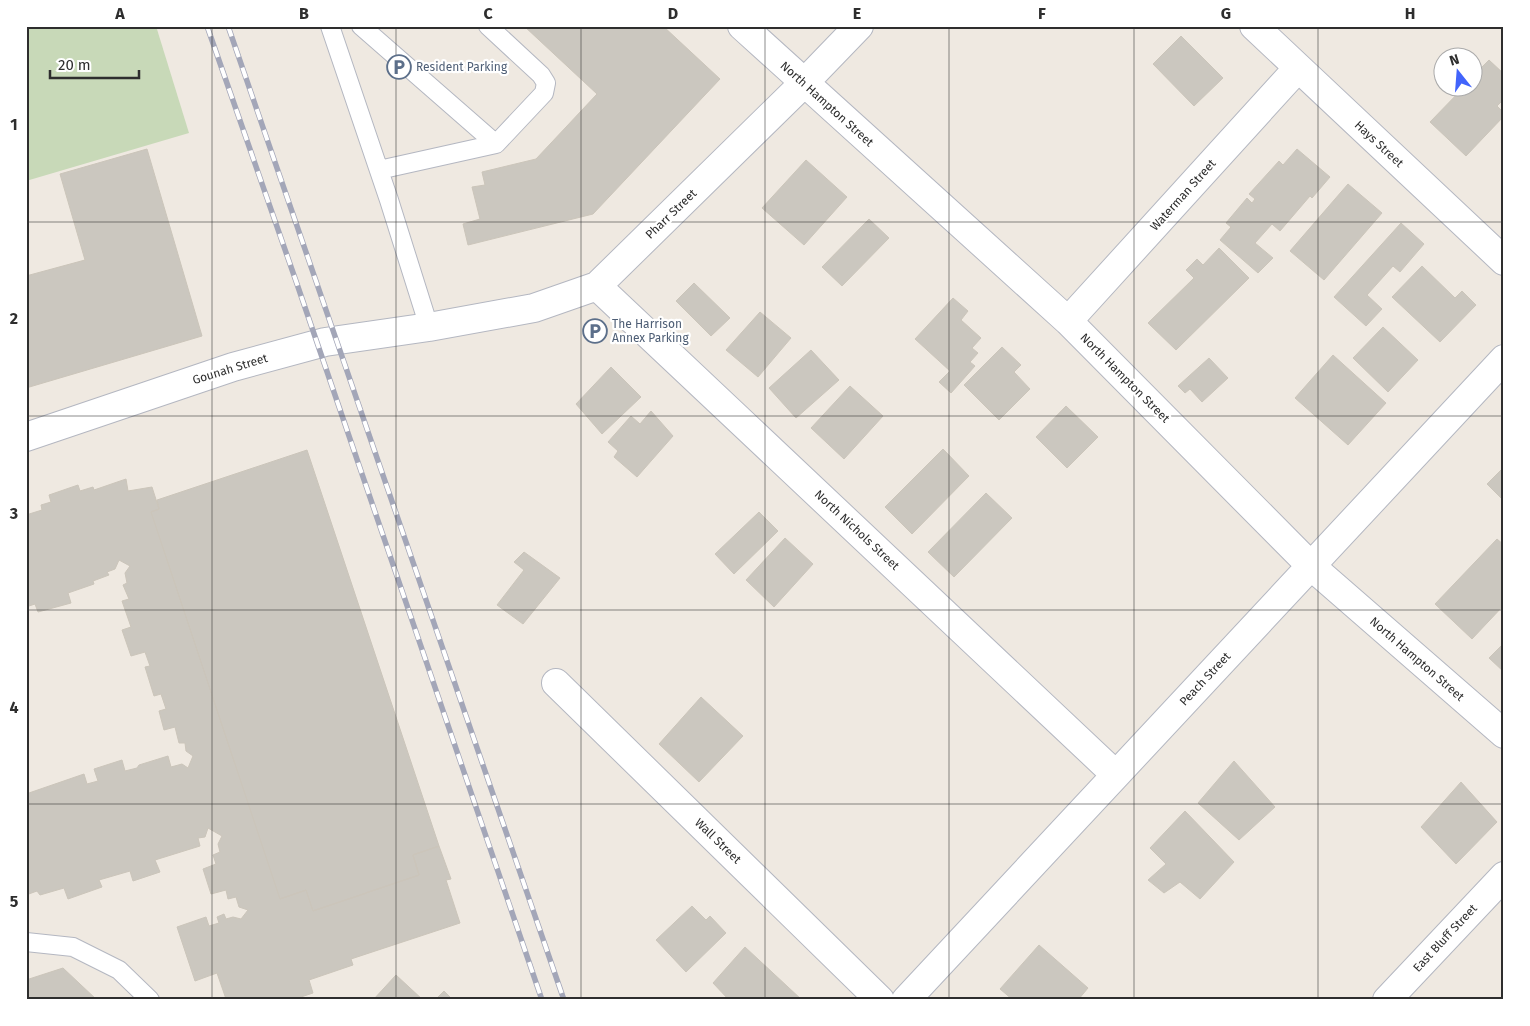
<svg xmlns="http://www.w3.org/2000/svg" width="1530" height="1026" font-family="'Fira Sans',sans-serif">
	<style>
		.cemetery { fill: #c8d9b8 }
		.building { fill: #cbc7bf; stroke: #cbc5ba }
		.lines { fill: none; stroke-linecap: round; stroke-linejoin: round }
		.service-casing { stroke: #b4b7c1; stroke-width: 20 }
		.minor-casing { stroke: #b4b7c1; stroke-width: 30 }
		.service { stroke: #fff; stroke-width: 18 }
		.minor { stroke: #fff; stroke-width: 28 }
		.rail-casing { stroke: #a3a6b8; stroke-width: 5.5 }
		.rail { stroke: #fff; stroke-width: 4; stroke-dasharray: 11; stroke-linecap: butt }
		.grid { fill: none; stroke: #2e2e2e; stroke-width: 1; stroke-opacity: 0.55 }
		.labels { text-anchor: middle; dominant-baseline: central; stroke-width: 4.5; stroke-linejoin: round; paint-order: stroke }
		.service-label { font-size: 12px; fill: #4e5e75; stroke: #fff; text-anchor: start }
		.street-label { font-size: 12px; fill: #2e2e2e; stroke: #fff }
		.neatline { fill: none; stroke: #2e2e2e; stroke-width: 2 }
		.grid-label { font-size: 16px; text-anchor: middle; font-weight: bold; fill: #2e2e2e }
	</style>
	<rect width="100%" height="100%" fill="#efe9e1"/>
	<path class="cemetery" d="M26 26H156L189 133 26 181Z"/>
	<path class="building" d="M524 26H663L720 79 593 214 468 245 463 224 480 219 472 187 485 185 482 172 536 159 597 94Z
		M1181 36 1223 78 1194 106 1153 64Z
		M1489 60 1504 74V99L1497 106 1504 113V116L1466 156 1430 122 1463 88H1472V77Z
		M147 149 202 336 26 388V276L85 260 60 174Z
		M1297 149 1330 177 1312 198 1310 196 1280 231 1272 224 1255 243 1273 258 1258 273 1220 240 1231 227 1226 223 1247 198 1252 203 1255 199 1249 194 1279 161 1283 165Z
		M806 160 847 197 804 245 762 208Z
		M1348 184 1382 213 1324 280 1290 251Z
		M869 219 889 238 842 286 822 267Z
		M1401 223 1424 244 1400 272 1393 266 1367 295 1382 309 1366 326 1334 297Z
		M1219 248 1249 278 1176 350 1148 323 1194 278 1186 270 1197 259 1203 265Z
		M1422 266 1455 298 1462 291 1476 305 1440 342 1392 297Z
		M694 283 730 318 711 336 676 301Z
		M953 298 968 311 961 320 981 338 972 348 978 353 970 362 975 366 951 393 939 382 950 371 915 339Z
		M760 312 791 338 758 377 726 350Z
		M1383 327 1418 360 1388 392 1353 358Z
		M1002 347 1021 365 1014 372 1030 389 999 420 964 385Z
		M811 350 839 380 796 418 769 388Z
		M1333 355 1386 403 1348 445 1295 398Z
		M1209 358 1228 378 1202 402 1190 389 1185 393 1178 386Z
		M611 367 641 397 602 434 576 404Z
		M850 386 883 416 844 459 811 428Z
		M1066 406 1098 437 1067 468 1036 437Z
		M651 411 673 436 637 477 614 457 618 451 608 442 631 416 640 424Z
		M943 449 969 476 912 534 885 507Z
		M307 450 439 846 413 855 419 875 313 911 306 890 280 899 151 512 159 509 157 500Z
		M1504 467V501L1487 484Z
		M126 479 128 491 152 487 159 509 151 512 280 899 306 890 313 911 419 875 413 855 439 846 451 879 446 880 460 923 351 959 353 965 309 980 313 993 292 1000H223L226 999 217 973 195 981 177 927 206 917 209 926 219 923 217 917 224 914 226 919 233 917 241 919 248 910 239 907 236 897 228 899 226 890 211 894 203 869 216 864 213 855 220 852 218 844 222 836 208 828 205 837 198 838 200 846 155 860 160 872 133 881 130 871 99 880 102 887 68 899 64 888 40 895 37 891 26 895V794L84 774 87 784 98 781 94 769 122 760 125 771 137 768 139 765 168 756 171 767 182 764 188 768 193 756 186 751 185 743H179L175 727 164 730 159 711 166 709 161 694 154 696 145 667 150 666 145 652 131 656 122 630 131 627 122 601 129 599 123 585 127 583 125 573 130 566 119 560 115 569 107 572 109 575 93 581 94 584 68 593 71 603 38 612 35 604 26 607V515L42 510 41 505 51 502 49 495 78 485 80 491 93 487 94 490Z
		M986 493 1012 518 954 577 928 552Z
		M759 512 778 531 734 574 715 554Z
		M785 538 813 564 774 607 746 580Z
		M1497 539 1504 545V605L1472 639 1435 604Z
		M524 552 560 578 523 624 497 605 524 570 514 562Z
		M1504 643V672L1489 658Z
		M701 697 743 736 699 782 659 744Z
		M1234 761 1275 807 1239 840 1198 803Z
		M1461 782 1497 822 1456 864 1421 827Z
		M1185 811 1234 862 1200 899 1180 882 1164 893 1148 880 1166 864 1150 848Z
		M692 906 706 920 710 916 726 933 686 972 656 940Z
		M1039 945 1088 988 1078 1000H1013L1000 989Z
		M745 947 802 1000H729L713 983Z
		M63 968 97 1000H26V980Z
		M396 975 423 1000H373Z
		M444 991 453 1000H435Z"/>
	<g class="lines">
		<g class="service-casing">
			<path id="service" d="M330 26 389 200 429 327
				M361 26 496 144
				M379 170 496 144 544 93 546 83 541 75 488 26
				M26 942 73 947 119 970 150 1000"/>
		</g>
		<g class="minor-casing">
			<path id="minor" d="M742 26 1068 321 1311 566 1504 734
				M1254 26 1504 261
				M597 286 1116 775
				M1068 321 1298 68
				M26 437 233 367 325 342 429 327 534 308 597 286 804 83 859 26
				M556 683 880 1000
				M906 1000 1504 359
				M1387 1000 1504 876"/>
		</g>
		<use href="#service" class="service"/>
		<use href="#minor" class="minor"/>
		<g class="rail-casing">
			<path id="rail" d="M207 26 297 284 542 1000
				M228 26 564 1000"/>
		</g>
		<use href="#rail" class="rail"/>
	</g>
	<path class="grid" d="M212 26V1000M396 26V1000M581 26V1000M765 26V1000M949 26V1000M1134 26V1000M1318 26V1000M26 222H1504M26 416H1504M26 610H1504M26 804H1504"/>
	<defs>
		<g id="parking-ring" transform="scale(1.25)"><circle r="9.5" fill="#fff" stroke="#5c6f8a" stroke-width="1.5"/><path d="M-3.5-5.5H1a3.5 3.5 0 0 1 0 7H-1V5.5H-3.5ZM-1-3.4V-.6H.8a1.4 1.4 0 0 0 0-2.8Z" fill="#5c6f8a"/></g>
	</defs>
	<g fill-rule="evenodd">
		<use href="#parking-ring" x="399" y="67"/>
		<use href="#parking-ring" x="595" y="331"/>
	</g>
	<g class="labels">
		<g class="service-label">
			<text x="416" y="67">Resident Parking</text>
			<text x="612" y="324">The Harrison<tspan x="612" dy="14">Annex Parking</tspan></text>
		</g>
		<g class="street-label">
			<text transform="translate(827 104) rotate(42)">North Hampton Street</text>
			<text transform="translate(1379 144) rotate(43)">Hays Street</text>
			<text transform="translate(1183 195) rotate(-48)">Waterman Street</text>
			<text transform="translate(671 214) rotate(-44)">Pharr Street</text>
			<text transform="translate(230 369) rotate(-17)">Gounah Street</text>
			<text transform="translate(1125 378) rotate(45)">North Hampton Street</text>
			<text transform="translate(857 530) rotate(43)">North Nichols Street</text>
			<text transform="translate(1417 659) rotate(41)">North Hampton Street</text>
			<text transform="translate(1205 679) rotate(-47)">Peach Street</text>
			<text transform="translate(718 841) rotate(44)">Wall Street</text>
			<text transform="translate(1445 938) rotate(-47)">East Bluff Street</text>
		</g>
	</g>
	<rect width="1530" height="1026" fill="none" stroke="#ffffff" stroke-width="55"/>
	<g transform="translate(1458 72) rotate(343)"><circle r="24" fill="#ffffff" stroke="#ababab"/>
	<path d="M0-4L9 19L0 12L-9 19Z" fill="#4264fb"/>
	<text y="-8" font-size="14" font-weight="bold" text-anchor="middle" fill="#2e2e2e">N</text>
	</g>
	<path d="M50 70v8h89v-8" fill="none" stroke="#2e2e2e" stroke-width="2.5"/>
	<text x="58" y="70" font-size="15" fill="#2e2e2e" stroke="#ffffff" stroke-width="4" paint-order="stroke">20 m</text>
	<rect x="28" y="28" width="1474" height="970" class="neatline"/>
	<g class="grid-label">
		<text x="120" y="19">A</text>
		<text x="304" y="19">B</text>
		<text x="488" y="19">C</text>
		<text x="673" y="19">D</text>
		<text x="857" y="19">E</text>
		<text x="1042" y="19">F</text>
		<text x="1226" y="19">G</text>
		<text x="1410" y="19">H</text>
		<text x="14" y="130">1</text>
		<text x="14" y="324">2</text>
		<text x="14" y="519">3</text>
		<text x="14" y="713">4</text>
		<text x="14" y="907">5</text>
	</g>
</svg>
